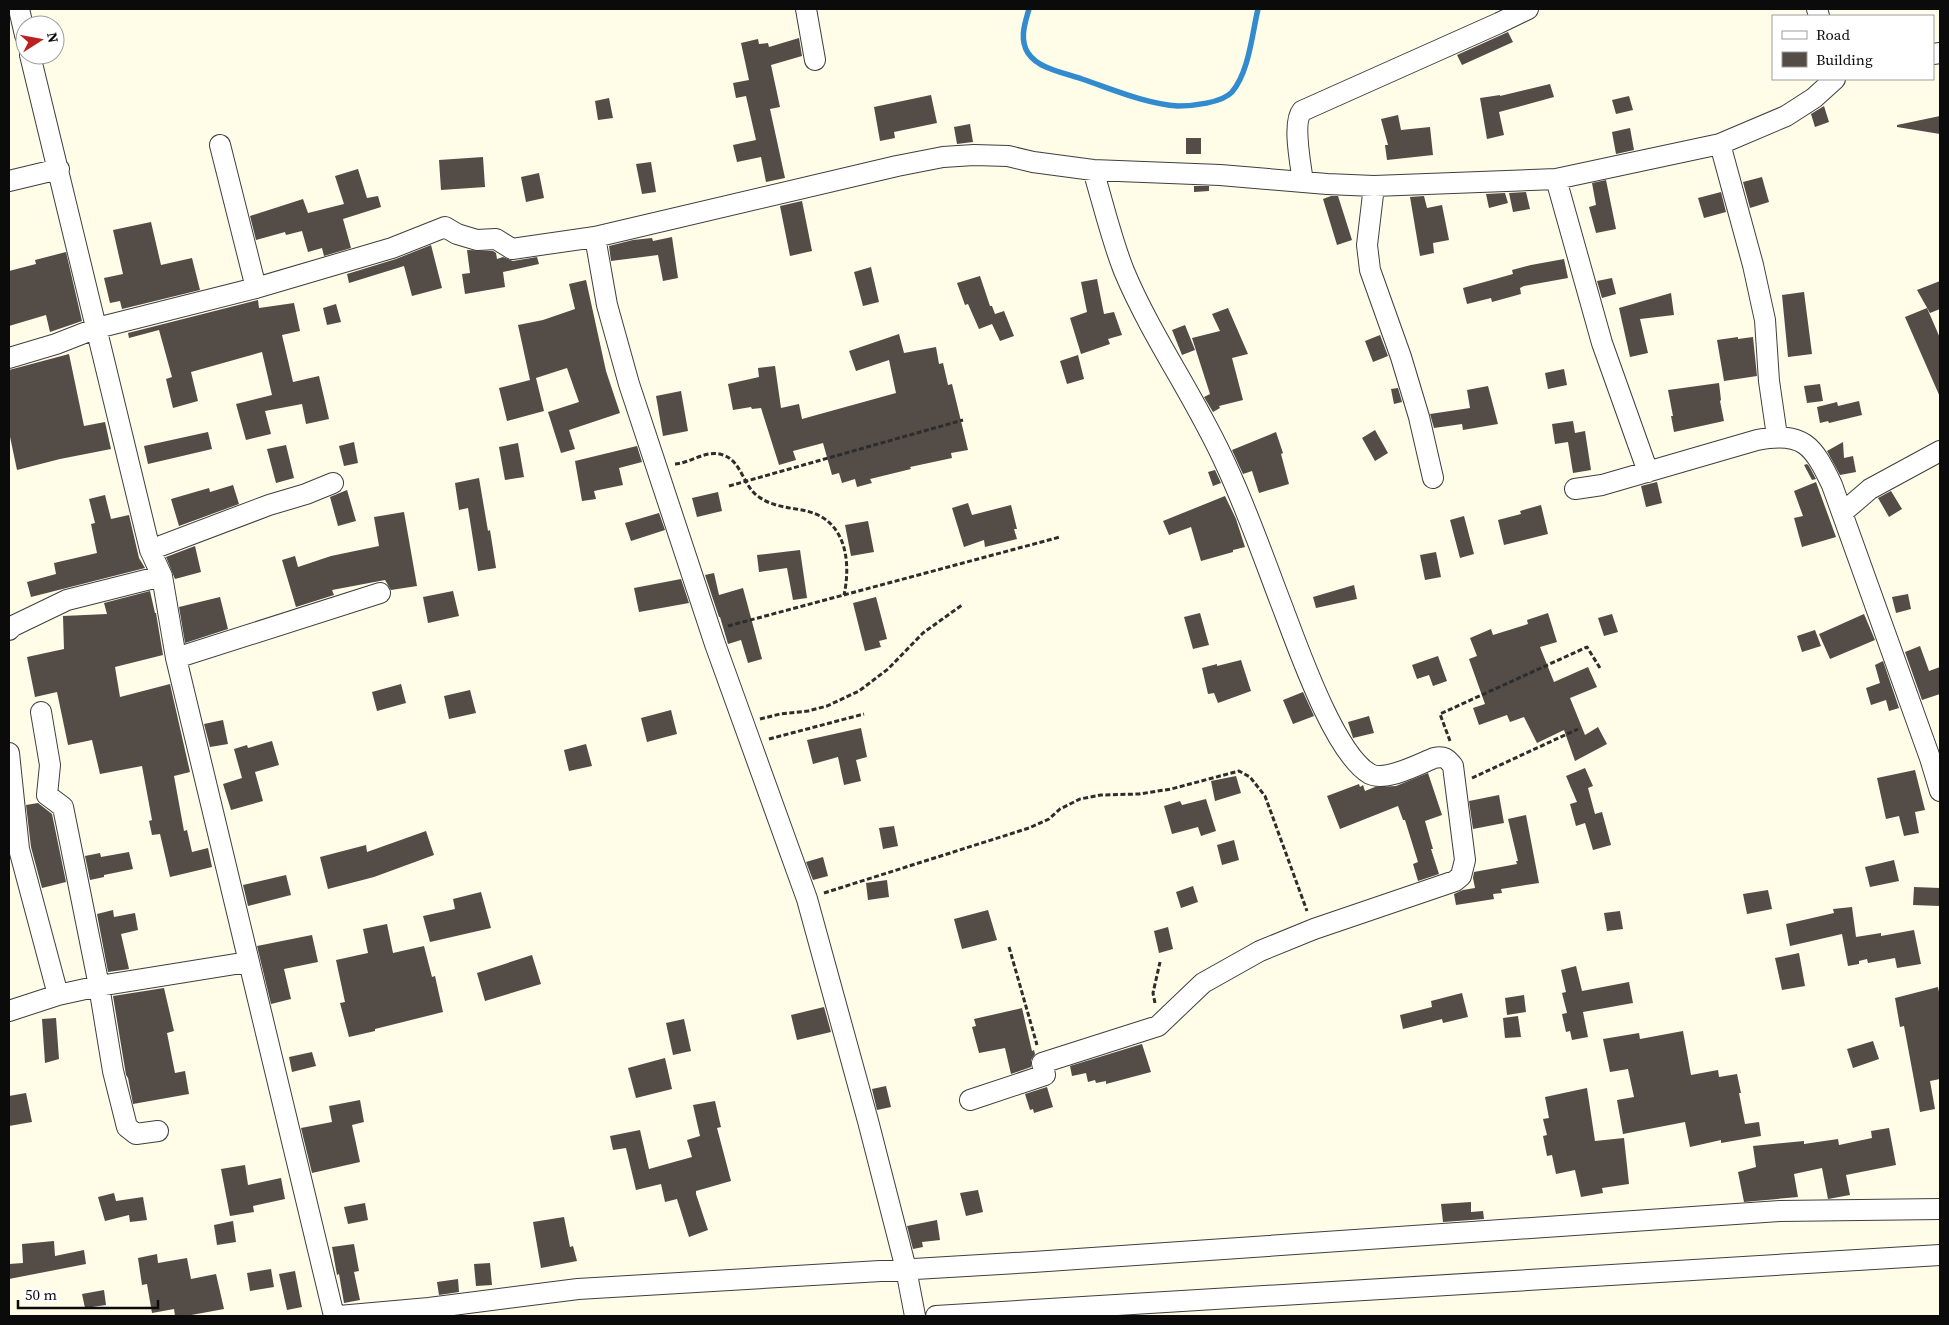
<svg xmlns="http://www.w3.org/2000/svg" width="1949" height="1325" font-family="'Source Serif 4',serif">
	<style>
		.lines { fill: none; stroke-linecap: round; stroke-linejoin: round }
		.stream { stroke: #328acf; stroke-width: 5.5 }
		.building { fill: #534c47 }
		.minor-casing { stroke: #3e3e3e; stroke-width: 22 }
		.path { stroke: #2d2d2d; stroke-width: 3; stroke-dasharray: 5 2.5; stroke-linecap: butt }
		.minor { stroke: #fff; stroke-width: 20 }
	</style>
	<rect width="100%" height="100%" fill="#fffce8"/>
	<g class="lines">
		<path class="stream" d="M1029 9C1025 23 1019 39 1028 53 1032 59 1039 64 1046 67 1057 72 1070 75 1082 79 1112 89 1146 104 1178 106 1192 106 1222 103 1232 92 1249 72 1252 34 1258 9"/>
	</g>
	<path class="building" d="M1508 32 1513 42 1462 65 1457 55Z
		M799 38 802 56 771 65 780 107 770 109 785 178 766 182 761 157 737 162 733 145 756 140 746 96 736 98 733 83 749 80 741 43 758 39 759 44 768 43 769 47Z
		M1550 84 1554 97 1499 112 1504 135 1487 139 1480 98 1500 95V96Z
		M931 95 937 123 894 132 895 138 880 141 874 107Z
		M1629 96 1633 110 1616 114 1612 100Z
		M609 98 613 118 598 120 595 101Z
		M1824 106 1829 122 1815 127 1811 114Z
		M1398 115 1401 130 1430 127 1433 155 1387 160 1385 145H1388L1381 119Z
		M1940 116V134L1897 127V125Z
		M970 124 973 142 957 144 954 127Z
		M1630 128 1634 150 1616 154 1612 132Z
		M1186 138H1201V154H1186Z
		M483 157 485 187 441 190 439 160Z
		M651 162 656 192 642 194 636 164Z
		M358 169 367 198 378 196 381 207 343 219 351 248 324 256 322 248 308 252 302 231 286 235 285 232 256 240 250 216 303 199 308 213 344 204 335 176Z
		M539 173 544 198 526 202 521 177Z
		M1762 177 1769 202 1750 208 1743 182Z
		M1606 180 1616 229 1596 233 1589 207 1596 205 1592 183Z
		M1194 186H1209V191L1194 192Z
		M1526 192 1530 209 1513 212 1509 193Z
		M1721 192 1726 212 1704 218 1698 198Z
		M1505 193 1508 203 1489 208 1486 194Z
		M1331 196H1338L1352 240 1337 245 1323 199Z
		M1424 196 1427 208 1442 205 1449 240 1433 243 1434 253 1420 256 1410 197Z
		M802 201 812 251 790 256 780 206Z
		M151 222 161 265 192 258 200 290 122 309 120 301 110 303 104 278 123 274 113 230Z
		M672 237 678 278 663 281 658 255 611 261 609 246 633 240 652 238 653 241Z
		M431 245 442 288 412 296 404 266 349 283 347 274 396 259Z
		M467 250 493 251 496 253 497 259 503 257 513 261 537 257 539 264 503 272 505 287 465 294 462 274 470 273Z
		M66 252 82 321 50 332 46 315 9 326V271L36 264 35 260Z
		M1564 259 1568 278 1524 286 1520 288 1521 294 1492 302 1491 298 1467 304 1463 288 1513 274 1512 270 1531 265Z
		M871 267 879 302 863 306 854 272Z
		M980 276 990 306H992L995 314 1004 311 1014 336 1000 341 992 324 979 329 968 304 965 305 957 283Z
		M1612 278 1616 294 1602 298 1597 281Z
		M1097 279 1104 314 1114 312 1122 335 1108 339 1110 344 1081 354 1070 318 1087 312 1081 282Z
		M586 280 606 371 620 413 569 430 575 449 561 453 548 412 579 402 567 368 536 378 544 411 507 421 499 388 530 380 518 325 543 320 575 309 569 284Z
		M1940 281V309L1930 313 1917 290Z
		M1804 292 1812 354 1788 357 1782 295Z
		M1671 293 1674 315 1640 319 1648 353 1630 357 1619 308Z
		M258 300 259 308 294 303 300 331 282 335 293 382 319 376 329 419 306 424 302 404 265 411 271 434 246 440 236 404 272 395 262 352 191 372 198 401 173 408 166 379 172 377 159 330 129 338 128 333Z
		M336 304 341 322 327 325 323 308Z
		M1228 308 1248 354 1232 358 1243 400 1219 406 1220 408 1213 412 1204 397 1210 394 1192 338 1220 331 1212 314Z
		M1927 308 1940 338V397L1905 317Z
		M1185 325 1195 350 1182 355 1172 330Z
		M899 334 904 353 936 347 939 364 943 363 948 385 952 384 968 450 951 453 952 458 910 467 911 469 870 479 872 483 857 487 855 479 842 483 839 473 832 475 823 443 793 451 796 460 779 465 761 408 752 409 751 407 733 410 728 384 759 377 758 368 775 366 781 408 799 404 802 419 896 393 889 360 856 371 849 351Z
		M1380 335 1388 356 1373 362 1365 341Z
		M1738 337V339L1753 337 1757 376 1724 381 1717 340Z
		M69 354 84 426 105 422 111 449 60 459 17 470 9 432V370Z
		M1078 355 1084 379 1067 384 1060 361Z
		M1564 369 1567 385 1548 389 1545 373Z
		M1719 383 1721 400 1720 401 1724 421 1674 432 1671 416H1673L1668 390Z
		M1820 384 1823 401 1807 403 1804 386Z
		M1488 386 1498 424 1463 430 1462 424 1434 428 1430 414 1470 408 1467 390Z
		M1398 388 1402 402 1394 404 1391 389Z
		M681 391 688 431 663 436 656 396Z
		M1859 401 1862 415 1829 423 1828 421 1820 423 1817 407 1837 402 1838 406Z
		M1573 421 1575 433 1585 431 1591 470 1573 473 1568 442 1555 444 1552 424Z
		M1375 430 1388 453 1375 461 1362 438Z
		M208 432 212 449 148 464 144 446Z
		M1276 432 1283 453 1281 454 1289 484 1259 493 1252 471 1243 474 1232 450Z
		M354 442 358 463 344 466 339 446Z
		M1843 442 1844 458 1853 456 1856 472 1840 475 1827 451Z
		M518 443 524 477 505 480 499 447Z
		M286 445 294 478 276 483 267 449Z
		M637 446 642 462 619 468 623 485 594 491 596 499 582 501 575 461Z
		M1807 464 1809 466 1816 479 1812 480 1804 465Z
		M1215 470 1221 483 1213 486 1208 472Z
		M479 478 488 531 490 530 496 568 478 571 468 508 459 510 455 483Z
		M1657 482 1662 503 1646 507 1641 486Z
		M1816 482 1836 537 1802 547 1794 518 1803 516 1794 491Z
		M233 485 239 504 179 526 171 499 209 488 210 492Z
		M347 490 356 521 338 526 330 497Z
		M1891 491 1902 509 1889 517 1878 498Z
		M718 492 722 511 697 517 692 498Z
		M105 495 111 519 129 515 139 558 145 568 31 597 27 582 56 574 54 563 97 553 91 524 95 523 89 499Z
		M1225 496 1236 519 1245 547 1233 550V552L1201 561 1191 527 1169 535 1163 521Z
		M968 503 972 515 1011 505 1017 529H1014L1017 539 985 547 984 540 964 547 952 508Z
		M1541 505 1548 534 1504 545 1498 520 1521 514 1520 511Z
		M404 512 417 586 391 590 385 580 332 590 334 595 296 607 282 560 295 556 298 567 331 556 379 546 374 517Z
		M659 513 665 530 631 541 625 523Z
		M1464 516 1474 554 1460 558 1450 520Z
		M868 521 874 552 851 556 845 525Z
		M195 546 201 572 175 579 166 557Z
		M800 550 807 598 793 600 787 568 759 572 757 555Z
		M1436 552 1441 577 1425 580 1420 555Z
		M714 573 719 595 743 588 762 659 748 663 741 640 728 644 720 617H719L705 575Z
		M681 579 689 603 639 612 634 588Z
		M1354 585 1357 599 1316 608 1313 597Z
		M150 591 155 613H156L163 655 115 667 120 697 170 684 190 772 174 776 184 831 187 830 192 852 208 848 212 867 170 877 160 834 152 835 149 821 152 820 142 766 100 774 92 740 68 745 57 692 35 697 27 657 64 649 63 616 107 614 104 603Z
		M453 591 459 616 428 623 423 597Z
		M1908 594 1911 609 1896 613 1892 597Z
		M220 597 228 629 185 643 179 607Z
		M876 597 887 639 879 641 881 647 865 651 853 603Z
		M1200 613 1209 645 1193 649 1184 617Z
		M1548 613 1557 642 1540 647 1554 682 1588 667 1597 687 1570 698 1585 735 1598 727 1607 744 1575 761 1564 730 1537 743 1524 717 1510 722 1507 715 1479 725 1473 708 1485 704 1469 659 1477 656 1470 638 1491 629 1493 635 1528 624 1527 620Z
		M1612 614 1618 632 1604 636 1598 618Z
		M1864 614 1875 640 1830 659 1819 634Z
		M1815 630 1821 646 1802 652 1797 636Z
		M1920 646 1929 671 1940 667V694L1922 700 1905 652Z
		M1438 656 1447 681 1433 686 1429 675 1417 679 1412 665Z
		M1241 660 1251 691 1218 703 1214 693 1208 694 1202 668 1217 664V666Z
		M1883 661 1899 708 1889 711 1886 700 1871 705 1866 688 1880 683 1875 665Z
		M401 684 406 703 377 711 372 692Z
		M470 690 476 713 449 719 444 696Z
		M1303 692 1314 716 1293 724 1283 700Z
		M671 710 677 734 647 742 641 718Z
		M1369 716 1374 733 1353 738 1348 722Z
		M223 720 228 744 210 747 204 724Z
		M861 728 867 757 856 760 861 781 844 785 838 757 813 764 807 740Z
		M272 741 279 765 255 772 263 801 231 810 223 784 242 778 234 749 247 745 248 748Z
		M586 744 592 766 569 771 564 750Z
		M1585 768 1593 786 1588 788 1595 814 1602 812 1611 845 1593 850 1585 823 1576 826 1570 804 1577 802 1566 776Z
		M1915 770 1925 810 1915 812 1919 833 1904 836 1899 816 1886 819 1877 778Z
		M1428 773 1442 815 1425 821 1433 849H1431L1439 874 1418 881 1413 864 1418 862 1405 820H1403L1398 806 1340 829 1327 796 1359 784 1360 787 1363 785 1365 791 1375 787 1396 786Z
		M1236 776 1241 793 1215 801 1211 781Z
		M1499 795 1504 823 1473 829 1469 801Z
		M1206 799 1216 831 1201 836 1198 827 1172 834 1164 806 1180 801 1182 805Z
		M38 803 52 814 66 882 42 888 31 847 26 805Z
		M1526 815 1539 883 1501 889 1502 893 1493 894 1494 899 1456 905 1454 894 1463 890 1475 888 1473 878 1474 872 1517 864 1516 861H1518L1508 819Z
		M894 826 898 846 883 849 879 828Z
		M426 831 434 855 374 877 328 889 320 857 366 845 367 852Z
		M1234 840 1239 860 1222 865 1217 845Z
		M129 852 133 869 104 875V877L90 880 85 856 100 853 101 857Z
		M823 857 828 876 813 880 806 862Z
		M1894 860 1899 881 1870 887 1865 867Z
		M286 875 291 895 248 906 243 885Z
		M887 880 889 897 868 900 866 883Z
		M1193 886 1198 902 1181 908 1176 892Z
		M1914 887 1940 888V906L1913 905Z
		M1768 890 1772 909 1747 914 1743 894Z
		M481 892 491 928 430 942 423 916 455 909 453 899Z
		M1852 907 1856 937 1881 933V936L1914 930 1921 964 1897 968 1895 958 1868 963 1867 959 1859 961V964L1848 966 1842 934 1790 946 1786 924 1834 913 1833 909Z
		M113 910 114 917 135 913 138 930 121 934 129 969 108 972 97 914Z
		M988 910 997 940 962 949 954 919Z
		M1620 911 1623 929 1607 931 1604 913Z
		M387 924 393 953 424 946 432 977 435 976 443 1012 375 1029V1031L349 1037 340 1003 345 1002 336 960 368 953 363 929Z
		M1168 927 1173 949 1159 953 1154 931Z
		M312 935 318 962 284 969 291 999 271 1004 257 946Z
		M1799 953 1805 986 1782 990 1775 958Z
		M532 955 541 984 485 1001 477 973Z
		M1576 966 1582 991 1629 982 1633 1003 1583 1012 1588 1037 1572 1040 1570 1031 1566 1032 1562 1014 1567 1013 1562 993 1566 992 1561 970Z
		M1938 987 1940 997V1079L1930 1081 1935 1109 1920 1112 1904 1026 1900 1027 1895 998Z
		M164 988 174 1031 167 1033 175 1073 185 1071 189 1094 133 1104 128 1078 126 1075 113 996Z
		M1462 993 1468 1017 1443 1023 1442 1019 1403 1029 1400 1015 1432 1007 1431 1001Z
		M1524 995 1526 1012 1507 1015 1505 998Z
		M824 1007 831 1032 797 1040 791 1015Z
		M1022 1008 1032 1051 1034 1050 1035 1054 1031 1060V1067L1011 1074 1005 1048 979 1053 972 1027 976 1026 974 1019Z
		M1518 1016 1521 1037 1505 1038 1503 1018Z
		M56 1018 59 1059 45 1063 42 1019Z
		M684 1019 691 1051 673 1055 666 1023Z
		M1683 1031 1691 1075 1718 1070 1719 1077 1737 1074 1741 1093H1739L1745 1124 1759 1122 1761 1136 1721 1143V1140L1690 1147 1685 1122 1623 1134 1617 1100 1634 1097 1628 1069 1610 1072 1603 1039 1639 1033 1640 1039Z
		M1873 1041 1879 1059 1853 1068 1847 1049Z
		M1142 1044 1151 1072 1106 1084V1081L1096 1083 1095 1080 1088 1082 1086 1073 1072 1076 1070 1066Z
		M312 1052 316 1066 292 1072 289 1057Z
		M665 1058 672 1089 636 1098 628 1068Z
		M886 1086 891 1107 877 1110 872 1089Z
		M1047 1087 1053 1107 1034 1113 1033 1109 1030 1110 1025 1094Z
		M1587 1088 1595 1141 1624 1138 1629 1184 1602 1188 1603 1193 1581 1197 1575 1170 1556 1174 1552 1155 1547 1156 1543 1136 1547 1135 1543 1119 1549 1118 1545 1097Z
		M26 1093 32 1122 9 1126V1096Z
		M360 1100 364 1122 352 1125 360 1162 312 1173 301 1128 332 1122 329 1106Z
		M715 1101 721 1127 717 1128 731 1181 696 1191V1194L708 1230 689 1237 677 1199 665 1202 661 1184 636 1190 626 1148 613 1150 610 1136 640 1130 649 1169 692 1157 687 1140 700 1136 693 1105Z
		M1889 1128 1896 1165 1846 1175 1850 1195 1828 1199 1822 1168 1794 1174 1798 1197 1744 1202 1738 1172 1756 1167 1753 1146 1804 1141V1144L1838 1139 1839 1145 1872 1138 1871 1131Z
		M245 1165 248 1185 281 1178 285 1199 253 1206 254 1212 230 1216 221 1169Z
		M978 1190 983 1212 966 1216 960 1193Z
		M114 1193 116 1201 143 1197 147 1220 130 1222 129 1215 105 1221 98 1197Z
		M1471 1202V1212L1483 1211 1484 1219 1443 1222 1441 1204Z
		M365 1203 368 1220 348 1224 344 1207Z
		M564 1217 570 1247 573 1246 577 1261 541 1268 533 1222Z
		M937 1220 940 1240 922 1242 923 1247 913 1249 907 1226Z
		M233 1221 236 1242 217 1245 214 1225Z
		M54 1241 55 1256 84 1250 86 1264 9 1279V1264L23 1263 22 1244Z
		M354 1244 359 1271 354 1272 360 1300 344 1303 339 1274 337 1275 332 1247Z
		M157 1254 158 1263 187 1258 191 1279 216 1274 224 1309 186 1316H175L174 1309 152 1313 147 1284 142 1285 138 1258Z
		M490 1263 492 1285 476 1286 474 1264Z
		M271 1269 274 1287 250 1291 247 1273Z
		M295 1271 302 1307 287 1310 279 1274Z
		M458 1279 459 1292 439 1295 437 1282Z
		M104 1290 106 1305 85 1308 82 1294Z"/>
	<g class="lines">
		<g class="minor-casing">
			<path id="minor" d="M19 9 25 35
				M806 9 815 60
				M1817 9 1819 16
				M1933 54 1940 53
				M30 55 150 550 162 576 176 658 334 1316
				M1720 144 1753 265 1765 320 1769 381 1777 436
				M220 145 256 288
				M1556 179 1602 343 1648 472
				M9 181 59 169
				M1303 182C1301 166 1292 123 1302 111L1499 23 1528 9
				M1374 186 1367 245 1370 270 1401 357 1419 417 1433 478
				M595 237 607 305 629 384 715 644 807 899 868 1121 906 1269 915 1316
				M9 358 56 344 97 328 256 288 392 248 445 227 457 234 477 240 496 239 512 249 595 237 897 166 943 157 974 155 1008 156 1033 162 1093 170 1220 175 1327 184 1374 186 1556 179 1720 144 1786 116 1814 98 1835 79
				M1575 489 1602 485 1757 440C1803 431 1813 445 1832 485L1930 758 1940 791
				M1842 513 1870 489 1940 451
				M150 550 269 505 306 494 333 483
				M9 630 13 626 67 600 162 576
				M176 658 380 593
				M41 712 50 765 47 795 63 807 99 986 113 1071 127 1127 136 1134 158 1131
				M9 753 19 849 58 995
				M9 1011 58 995 99 986 248 962
				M970 1100 1045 1075 1042 1063 1158 1026 1203 983 1260 951 1314 929 1455 881 1461 876 1465 860 1453 766C1447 758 1444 756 1434 758 1419 764 1386 782 1370 774 1333 753 1295 639 1279 598 1262 553 1246 508 1226 465 1196 398 1152 338 1124 271 1111 238 1103 203 1093 170
				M339 1316 429 1308 578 1289 1033 1262 1780 1211 1940 1209
				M936 1316 1940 1255"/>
		</g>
		<path class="path" d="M675 464C691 463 706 449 723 455 742 461 743 487 759 497 779 511 801 506 820 516 848 531 850 568 844 595
			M729 486 963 420
			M728 626 1060 537
			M760 719 780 714 808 711 827 706 859 691 888 669 923 633 962 605
			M769 739 864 714
			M1450 741 1440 714 1587 647 1600 668
			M1472 778 1578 729
			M824 893 1029 828 1049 819 1060 809 1080 799 1101 795 1139 794 1171 789 1239 771 1250 777 1265 796 1307 911
			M1009 947 1037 1045
			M1155 1003 1153 993 1160 962"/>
		<use href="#minor" class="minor"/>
	</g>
	<rect width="1949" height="1325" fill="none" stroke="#0b0b0b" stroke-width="20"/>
	<rect x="1772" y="15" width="162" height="65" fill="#ffffff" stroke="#9d9d9d"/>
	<rect x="1782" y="31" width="25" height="8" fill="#ffffff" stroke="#9d9d9d"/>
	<text x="1816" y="40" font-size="15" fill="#0b0b0b">Road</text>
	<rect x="1782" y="52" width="25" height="15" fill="#534c47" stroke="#9d9d9d"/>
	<text x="1816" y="65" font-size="15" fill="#0b0b0b">Building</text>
	<g transform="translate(40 40) rotate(79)"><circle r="24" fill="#ffffff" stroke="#9d9d9d"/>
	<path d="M0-4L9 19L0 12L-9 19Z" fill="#bc2122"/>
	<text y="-8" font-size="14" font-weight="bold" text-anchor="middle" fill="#0b0b0b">N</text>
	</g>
	<path d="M18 1300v8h140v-8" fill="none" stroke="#0b0b0b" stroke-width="2.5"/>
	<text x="25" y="1300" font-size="15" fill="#0b0b0b" stroke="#ffffff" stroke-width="4" paint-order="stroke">50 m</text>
</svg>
